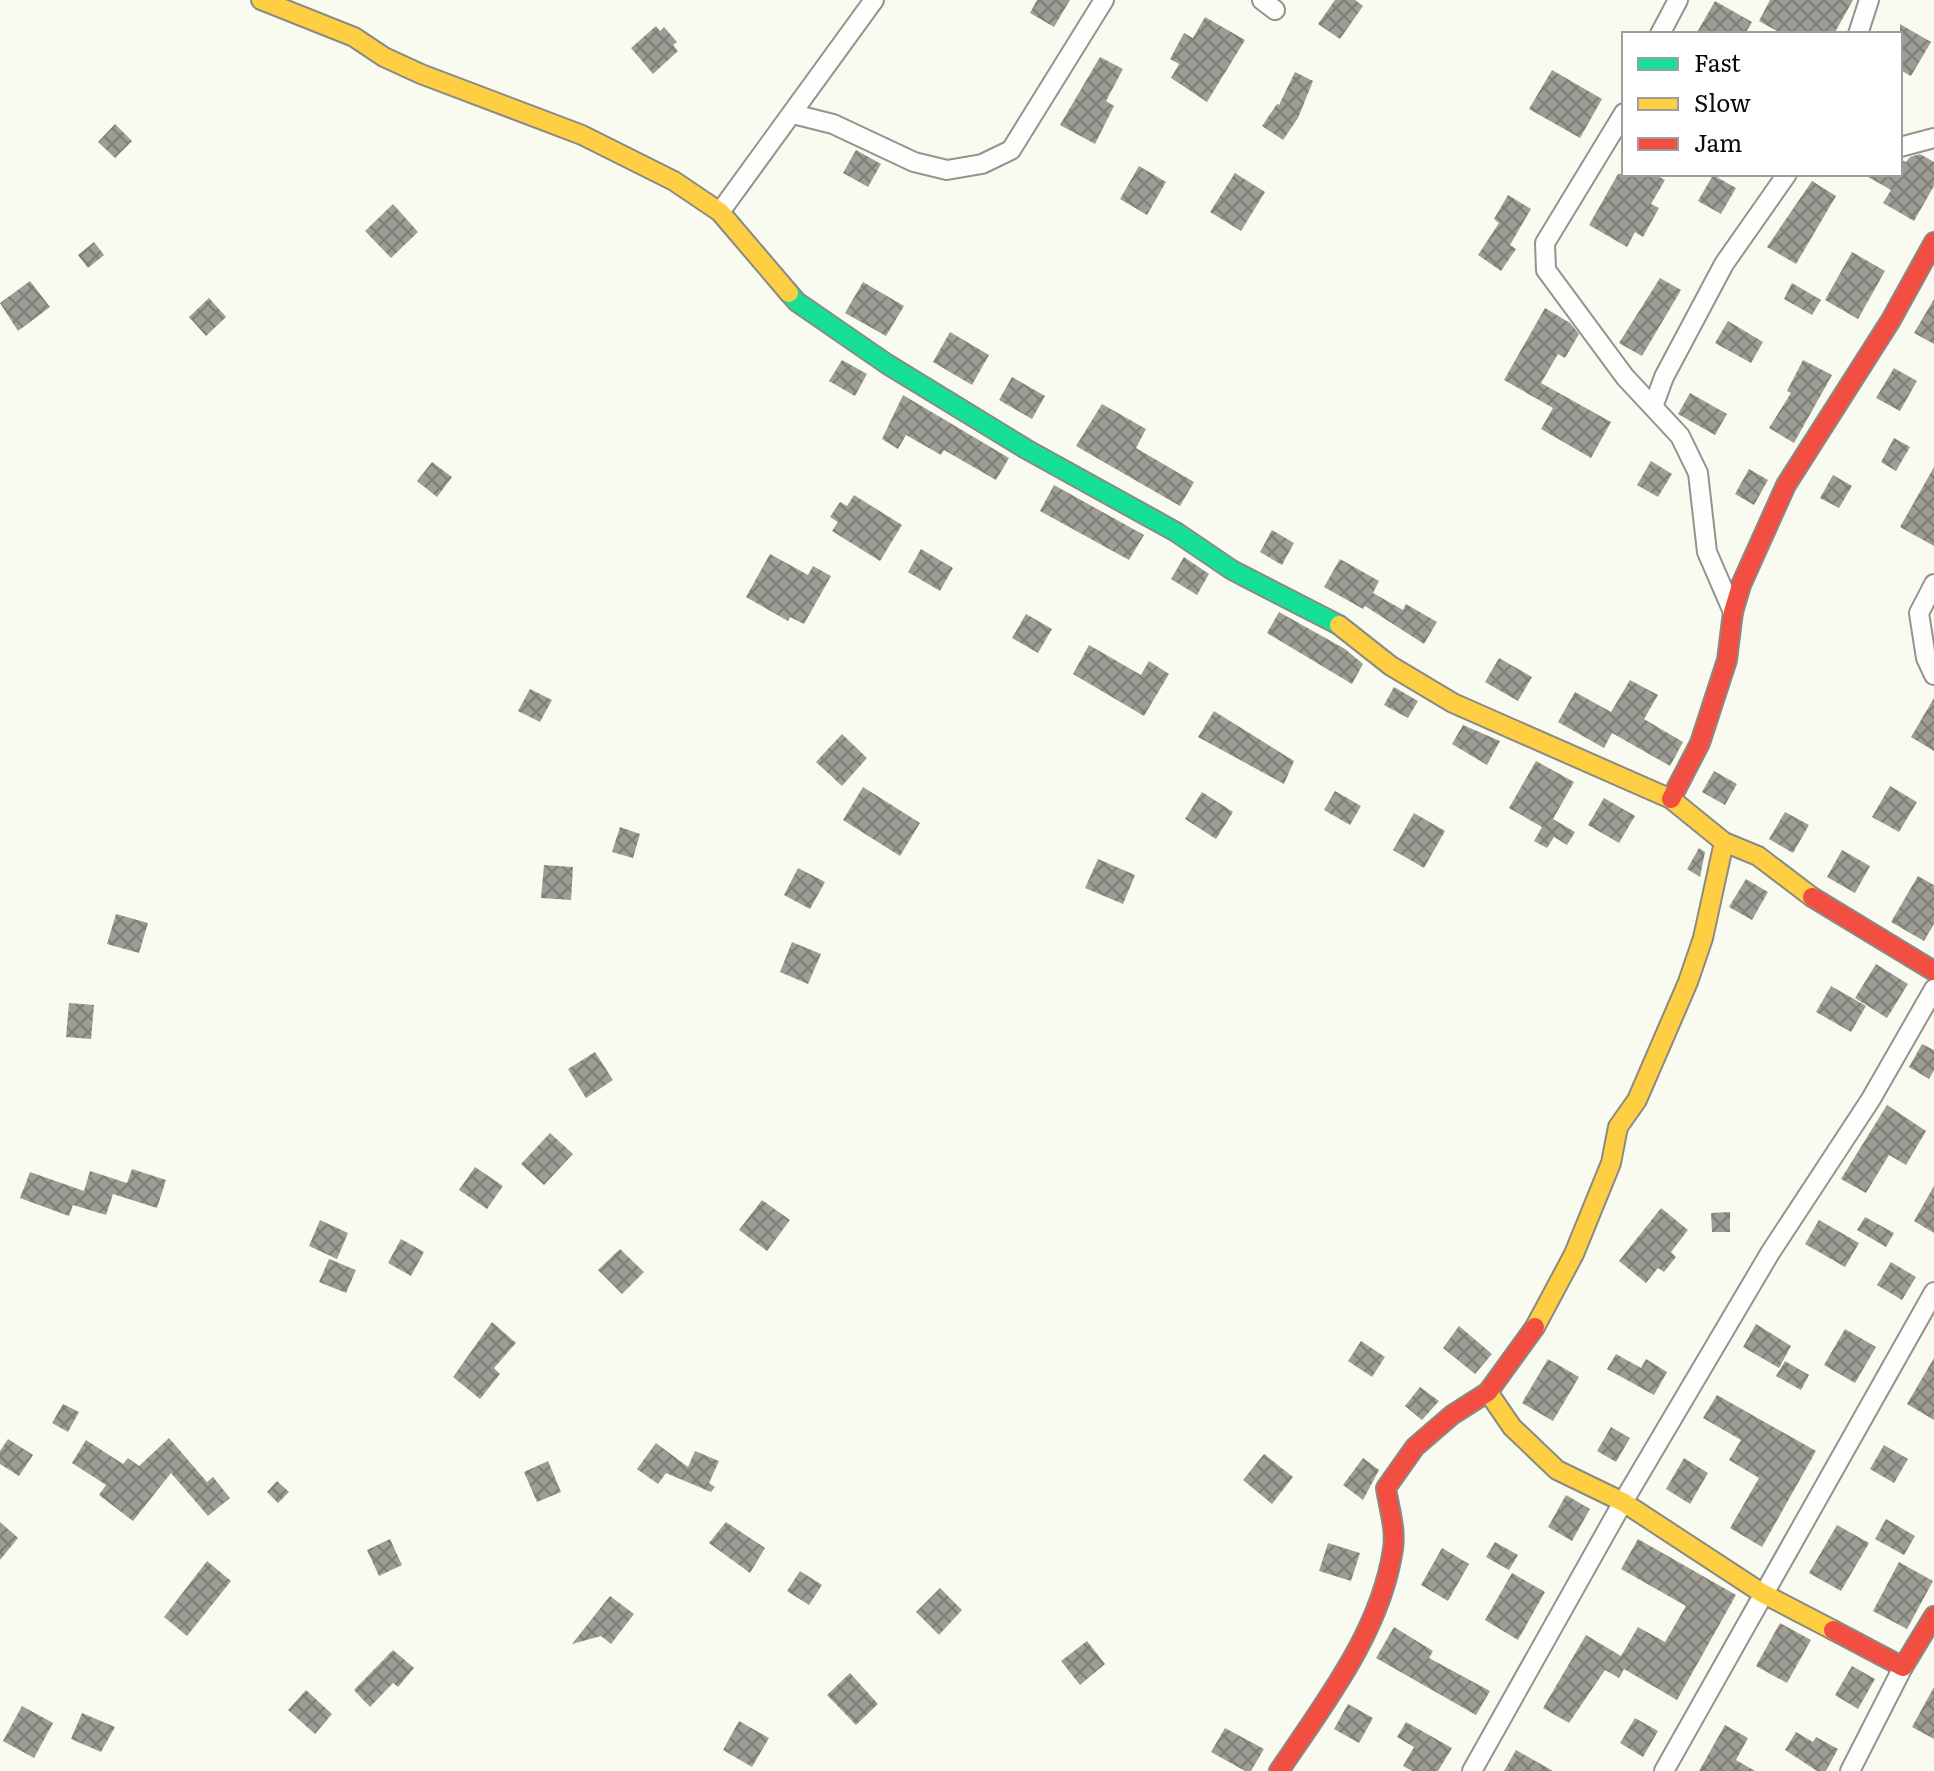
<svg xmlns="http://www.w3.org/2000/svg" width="1934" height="1771" font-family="Literata,serif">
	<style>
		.building { fill: url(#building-cross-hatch) }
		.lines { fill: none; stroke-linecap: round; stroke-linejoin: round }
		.street-casing { stroke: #93948f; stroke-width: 22 }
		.fast-casing { stroke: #8a8a85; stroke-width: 22 }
		.slow-casing { stroke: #8a8a85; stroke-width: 22 }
		.jam-casing { stroke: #8a8a85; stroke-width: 22 }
		.street { stroke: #fefefd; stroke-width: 18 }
		.fast { stroke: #16e098; stroke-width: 18 }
		.slow { stroke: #ffcf43; stroke-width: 18 }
		.jam { stroke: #f24e42; stroke-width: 18 }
	</style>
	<defs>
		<pattern id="building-cross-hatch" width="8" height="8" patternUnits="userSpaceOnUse" patternTransform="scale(2)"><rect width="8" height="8" fill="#9d9d96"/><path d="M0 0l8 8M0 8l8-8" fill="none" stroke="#7e7e79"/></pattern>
	</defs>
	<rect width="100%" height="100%" fill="#fafbf0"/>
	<path class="building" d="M1037 0H1070L1054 27 1030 13Z
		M1335 0H1355L1363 6 1340 39 1318 24Z
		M1770 0H1853L1834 34H1782L1759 21Z
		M1715 1 1752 22 1745 34H1696Z
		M1205 17 1245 40 1207 102 1171 78 1179 64 1170 59 1184 33 1193 38Z
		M1900 24 1931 42 1911 76 1900 70Z
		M656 26 660 31 664 27 677 42 673 45 678 51 653 74 631 48Z
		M1100 57 1123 69 1106 101 1114 106 1095 144 1060 125Z
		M1552 70 1602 99 1580 138 1529 109Z
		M1295 72 1313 81 1298 118 1283 140 1262 126 1277 104 1279 105Z
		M115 124 132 141 115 158 98 142Z
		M856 150 881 164 868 187 843 173Z
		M1920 154 1934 162V186L1914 221 1883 203 1891 190 1863 174H1900V159L1906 162 1910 157Z
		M1139 166 1166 182 1147 215 1120 199Z
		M1235 173 1265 192 1241 231 1210 212Z
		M1618 174H1654L1665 180 1651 204 1659 208 1643 237 1635 232 1627 247 1589 225Z
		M1713 175 1736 188 1721 214 1698 201Z
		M1812 181 1836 196 1796 264 1767 247Z
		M1508 195 1531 209 1510 245 1516 249 1501 271 1478 255 1499 223 1494 219Z
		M393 204 418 232 391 258 365 231Z
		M94 242 104 255 88 268 78 255Z
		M1852 252 1885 271 1858 319 1825 300Z
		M1660 278 1681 290 1642 356 1619 343Z
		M30 281 50 307 18 331 0 303Z
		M863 282 904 306 886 336 845 313Z
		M1792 283 1821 300 1812 315 1784 299Z
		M209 298 226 317 206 336 189 317Z
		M1934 299V344L1914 333Z
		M1545 308 1570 323 1579 334 1565 358 1558 354 1541 383 1611 422 1591 458 1541 429 1553 408 1504 380Z
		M1728 321 1763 342 1751 363 1715 343Z
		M950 332 989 355 972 385 933 362Z
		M842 360 867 374 855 396 829 381Z
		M1803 360 1832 375 1794 443 1769 428 1791 393 1787 391Z
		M1894 368 1917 381 1900 411 1876 398Z
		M1012 377 1045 396 1032 419 999 400Z
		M1690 393 1727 414 1715 435 1678 414Z
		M903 395 1009 458 996 480 944 450 941 455 906 435 898 449 882 439Z
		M1102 404 1146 429 1136 448 1194 482 1180 506 1076 446Z
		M1894 438 1910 447 1896 471 1881 462Z
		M1651 461 1672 474 1658 497 1637 485Z
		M432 462 452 477 437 497 417 481Z
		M1934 467V546L1900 527Z
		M1749 469 1768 480 1754 505 1735 494Z
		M1833 475 1852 486 1839 508 1820 498Z
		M1054 485 1144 535 1129 560 1040 511Z
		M854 495 902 525 880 561 832 531 838 522 830 517 840 502 847 506Z
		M1272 530 1294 543 1282 565 1260 552Z
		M921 549 953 568 940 591 908 572Z
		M770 554 808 575 813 566 831 576 804 624 790 617 788 621 746 597Z
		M1184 557 1209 574 1197 595 1171 579Z
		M1340 559 1379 581 1373 593 1403 610 1406 604 1437 622 1424 644 1365 606 1363 609 1324 587Z
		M1279 612 1345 649 1363 664 1352 684 1267 633Z
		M1026 614 1052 629 1038 653 1012 638Z
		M1089 645 1141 675 1149 661 1169 674 1144 716 1073 674Z
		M1499 658 1532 677 1518 701 1485 682Z
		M1630 680 1658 695 1644 719 1683 742 1670 766 1612 733 1604 748 1558 722 1575 692 1611 712Z
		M1394 687 1418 701 1408 718 1384 705Z
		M530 689 552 700 540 722 518 711Z
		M1934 698V751L1911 737Z
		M1214 711 1294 761 1284 784 1198 737Z
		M1463 725 1500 741 1487 765 1452 744Z
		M842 734 867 758 842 786 816 762Z
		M1536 761 1574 782 1553 819 1575 832 1567 845 1554 837 1547 848 1534 841 1542 827 1509 808Z
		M1714 771 1737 784 1725 805 1702 792Z
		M1890 786 1917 802 1899 832 1872 817Z
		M863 787 920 823 900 856 843 820Z
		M1335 791 1361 806 1350 825 1324 810Z
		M1202 792 1233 812 1216 839 1185 819Z
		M1604 798 1635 816 1619 843 1588 825Z
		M1785 812 1809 825 1793 853 1769 839Z
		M1414 813 1445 831 1424 868 1393 850Z
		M620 827 640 834 633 858 612 852Z
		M1699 848 1705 852 1700 877 1687 869Z
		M1842 850 1870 866 1855 893 1827 877Z
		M1098 859 1135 875 1123 904 1085 888Z
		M544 865 573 867 571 900 541 898Z
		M798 868 825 882 810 909 784 895Z
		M1918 876 1934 885V924L1924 941 1891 922Z
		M1746 879 1768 892 1752 920 1729 907Z
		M116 914 148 923 139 953 107 944Z
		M792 942 821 954 808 984 780 972Z
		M1876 964 1908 984 1887 1018 1855 998Z
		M1831 986 1866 1006 1851 1032 1816 1012Z
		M69 1003 94 1005 91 1039 66 1037Z
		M1922 1044 1934 1050V1070L1929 1079 1909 1067Z
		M595 1052 613 1080 586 1098 568 1069Z
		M1887 1105 1926 1131 1906 1165 1889 1155 1866 1193 1841 1179Z
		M550 1133 573 1154 544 1185 521 1164Z
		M475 1167 503 1186 487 1209 459 1190Z
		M132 1169 166 1180 157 1208 113 1194 106 1215 73 1205 69 1216 20 1198 30 1172 84 1191 90 1171 127 1183Z
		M1934 1186V1233L1914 1221Z
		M762 1200 790 1220 767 1251 739 1230Z
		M1661 1208 1688 1230 1671 1252 1676 1257 1664 1272 1658 1268 1646 1283 1619 1261Z
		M1730 1212V1232H1712L1711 1213Z
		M1865 1217 1894 1233 1886 1247 1857 1230Z
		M320 1220 348 1233 337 1259 309 1246Z
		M1819 1220 1859 1243 1845 1267 1805 1244Z
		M401 1239 424 1252 411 1276 388 1263Z
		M620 1249 644 1272 622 1294 598 1270Z
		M329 1259 356 1270 346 1293 319 1282Z
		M1891 1262 1916 1277 1902 1300 1877 1285Z
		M492 1322 516 1343 494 1368 500 1374 480 1399 453 1377Z
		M1756 1324 1791 1346 1779 1368 1743 1347Z
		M1459 1326 1492 1354 1475 1374 1443 1348Z
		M1845 1329 1876 1347 1855 1383 1824 1365Z
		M1361 1341 1385 1357 1372 1377 1348 1361Z
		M1616 1354 1641 1368 1646 1359 1667 1372 1654 1395 1607 1369Z
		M1934 1358V1420L1907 1404Z
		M1548 1359 1579 1377 1553 1421 1522 1403Z
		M1785 1361 1809 1375 1801 1390 1776 1376Z
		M1420 1387 1439 1401 1422 1420 1405 1406Z
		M1717 1395 1816 1451 1762 1547 1730 1528 1759 1478 1729 1460 1741 1440 1703 1418Z
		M63 1404 79 1412 68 1432 52 1423Z
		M1611 1427 1630 1438 1616 1462 1597 1451Z
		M169 1438 207 1482 213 1477 230 1498 208 1516 171 1473 133 1521 99 1495 106 1485 72 1463 86 1440 123 1464 128 1458 139 1466Z
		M8 1439 33 1455 19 1476 0 1464V1451Z
		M656 1443 688 1467 695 1451 719 1461 709 1483 715 1487 711 1492 666 1473 658 1484 637 1469Z
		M1884 1445 1908 1459 1894 1483 1870 1469Z
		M1264 1454 1293 1477 1272 1504 1243 1480Z
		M1363 1458 1379 1470 1363 1500 1343 1485Z
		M1684 1458 1708 1473 1690 1504 1666 1489Z
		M548 1461 561 1492 537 1502 524 1472Z
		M277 1481 289 1492 278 1503 267 1492Z
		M1566 1495 1590 1509 1572 1541 1548 1527Z
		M1886 1519 1915 1536 1904 1555 1875 1539Z
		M0 1522 18 1538 0 1560Z
		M726 1522 765 1548 750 1573 709 1543Z
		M1837 1525 1869 1543 1841 1591 1809 1573Z
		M390 1539 402 1565 379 1576 367 1550Z
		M1638 1539 1736 1595 1677 1700 1624 1669 1619 1678 1605 1670 1569 1723 1543 1708 1586 1635 1621 1656 1638 1627 1665 1642 1686 1606 1621 1569Z
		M1495 1542 1518 1555 1509 1570 1486 1557Z
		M1328 1543 1360 1553 1351 1581 1319 1571Z
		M1442 1548 1469 1564 1448 1601 1421 1585Z
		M207 1561 231 1581 187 1636 164 1617Z
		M1899 1562 1933 1581 1907 1629 1873 1611Z
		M800 1571 822 1585 809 1605 787 1591Z
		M1512 1573 1545 1592 1518 1640 1485 1620Z
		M940 1588 962 1610 939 1635 916 1612Z
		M610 1596 634 1614 611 1644 601 1636 572 1644Z
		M1780 1623 1811 1640 1787 1683 1756 1666Z
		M1394 1627 1433 1651 1429 1658 1490 1691 1476 1715 1376 1658Z
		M1087 1641 1105 1664 1080 1685 1061 1661Z
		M393 1650 414 1668 398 1687 393 1683 370 1707 354 1690Z
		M1852 1666 1875 1679 1858 1709 1835 1695Z
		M850 1673 878 1704 856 1725 827 1695Z
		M1934 1687V1739L1912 1727Z
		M306 1690 332 1714 315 1734 288 1710Z
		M1348 1704 1373 1718 1359 1743 1334 1729Z
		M22 1706 53 1723 34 1758 3 1741Z
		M82 1713 115 1727 101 1752 71 1739Z
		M1635 1718 1658 1731 1643 1757 1620 1743Z
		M739 1721 769 1738 752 1767 723 1750Z
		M1406 1722 1452 1748 1438 1771H1412L1403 1766 1414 1747 1397 1737Z
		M1725 1725 1748 1738 1736 1760 1755 1771H1699Z
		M1225 1728 1264 1749 1251 1771H1245L1211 1752Z
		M1796 1732 1813 1742 1816 1737 1838 1749 1826 1771H1817L1785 1750Z
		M1516 1750 1553 1771H1504Z"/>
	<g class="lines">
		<g class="street-casing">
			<path id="street" d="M1262 0 1275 10
				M1660 34 1678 0
				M1858 34 1869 0
				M1624 113 1545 243 1546 270 1625 377 1653 407
				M793 114 833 124 914 162 947 170 982 164 1011 150 1104 0
				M1900 147 1934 138
				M720 212 874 0
				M1934 584 1919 613 1926 658 1934 675
				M1733 612 1707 552 1698 473 1680 436 1653 407 1664 377 1724 264 1787 174
				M1472 1771 1623 1502 1770 1253 1871 1099 1934 989
				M1664 1771 1934 1292
				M1850 1771 1903 1667"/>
		</g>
		<g class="fast-casing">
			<path id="fast" d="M789 293 797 302 887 364 1026 449 1176 532 1232 570 1339 625"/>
		</g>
		<g class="slow-casing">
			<path id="slow" d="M261 0 354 37 384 57 421 74 582 135 674 181 720 212 789 293
				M1339 625 1391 666 1453 703 1671 799 1724 842 1758 856 1812 897
				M1535 1327 1574 1254 1611 1163 1618 1127 1637 1100 1688 982 1703 938 1724 842
				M1488 1392 1512 1427 1557 1470 1623 1502 1762 1593 1833 1630"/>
		</g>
		<g class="jam-casing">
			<path id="jam" d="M1671 799 1700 743 1727 660 1733 612 1741 585 1786 485 1891 320 1934 242
				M1812 897 1934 971
				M1833 1630 1903 1667 1934 1616
				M1279 1771C1324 1704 1381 1631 1393 1549 1396 1529 1389 1508 1386 1488L1415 1447 1452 1415 1488 1392 1535 1327"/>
		</g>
		<use href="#street" class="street"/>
		<use href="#fast" class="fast"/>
		<use href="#slow" class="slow"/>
		<use href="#jam" class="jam"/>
	</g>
	<rect x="1622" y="32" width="280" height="144" fill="#ffffff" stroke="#9e9e9e" stroke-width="2"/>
	<rect x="1638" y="58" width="40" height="12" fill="#16e098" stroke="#9e9e9e" stroke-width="2"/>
	<text x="1694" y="72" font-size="24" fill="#0c0c0c">Fast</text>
	<rect x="1638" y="98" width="40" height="12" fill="#ffcf43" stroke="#9e9e9e" stroke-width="2"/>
	<text x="1694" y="112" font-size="24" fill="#0c0c0c">Slow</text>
	<rect x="1638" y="138" width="40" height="12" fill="#f24e42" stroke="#9e9e9e" stroke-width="2"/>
	<text x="1694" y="152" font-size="24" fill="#0c0c0c">Jam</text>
</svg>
